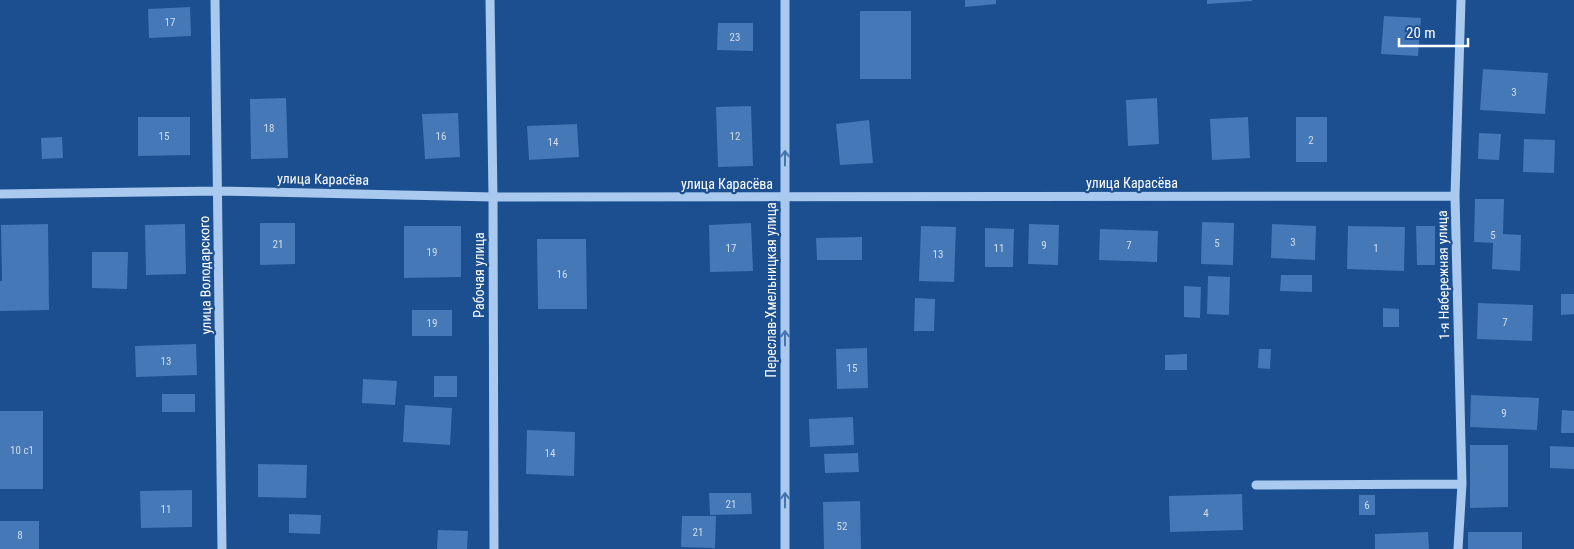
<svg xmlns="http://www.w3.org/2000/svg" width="1574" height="549" font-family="'Roboto Condensed',sans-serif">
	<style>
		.building { fill: #4478b7 }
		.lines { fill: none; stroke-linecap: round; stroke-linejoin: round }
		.minor { stroke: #a9c9ee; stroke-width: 9 }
		.oneway { stroke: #4674ac }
		.labels { text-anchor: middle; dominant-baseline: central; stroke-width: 4.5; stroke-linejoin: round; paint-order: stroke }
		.number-label { font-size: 11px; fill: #d0dded }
		.street-label { font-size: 14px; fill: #fff; stroke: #1b4f8f }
	</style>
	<rect width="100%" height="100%" fill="#1b4f8f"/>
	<path class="building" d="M965 0H996V4L965 7Z
		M1207 0H1252V1L1207 4Z
		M190 7 191 36 149 38 148 9Z
		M860 11H911V79H860Z
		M1384 16 1421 18 1418 56 1381 54Z
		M718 23H753V51L717 50Z
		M1483 69 1548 73 1545 114 1480 110Z
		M286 98 288 158 251 159 250 99Z
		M1157 98 1159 144 1128 146 1126 100Z
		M751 106 753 166 718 167 716 107Z
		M458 113 460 157 425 159 422 114Z
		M138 117H190V155L138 156Z
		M1248 117 1250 158 1212 160 1210 119Z
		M1296 117H1327V162H1296Z
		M869 120 873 163 840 165 836 124Z
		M577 124 579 157 529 160 527 126Z
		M1479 133 1501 134 1499 160 1478 159Z
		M62 137 63 158 42 159 41 138Z
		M1524 139 1555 140 1554 173 1523 172Z
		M1475 199H1504L1503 234 1521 235 1520 271 1492 269 1493 243 1474 242Z
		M1202 222 1234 223 1233 265 1201 264Z
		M260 223H295V264L260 265Z
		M751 223 753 271 710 272 709 225Z
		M48 224 49 310 0 311V281H2L1 225Z
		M185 224 186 274 146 275 145 225Z
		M1029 224 1059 225 1058 265 1028 264Z
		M1272 224 1316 226 1315 260 1271 258Z
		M404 226H461V277L404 278Z
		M921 226 956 227 954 282 919 281Z
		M1348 226 1405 227 1404 271 1347 269Z
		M1416 226H1435V265H1417Z
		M985 228 1014 229 1013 267H985Z
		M1100 229 1158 231 1157 262 1099 260Z
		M862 237V260H817L816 238Z
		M537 239H586L587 309H538Z
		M92 252H128L127 289 92 288Z
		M1281 275H1312V292L1280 291Z
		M1208 276 1230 277 1229 315 1207 314Z
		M1184 286 1201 287 1200 318 1184 317Z
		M1561 294H1574V314L1561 315Z
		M915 298 935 299 934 331H914Z
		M1478 303 1533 305 1532 341 1477 339Z
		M1383 308 1399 309V327H1383Z
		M412 310H452V336H412Z
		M196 344 197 375 136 377 135 346Z
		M867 348 868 388 837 389 836 349Z
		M1259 349H1271L1270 369 1258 368Z
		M1187 354V370H1165V355Z
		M434 376H457V397H434Z
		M363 379 397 381 395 405 362 403Z
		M162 394H195V412H162Z
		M1471 395 1539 398 1537 430 1470 427Z
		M405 405 452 408 450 445 403 442Z
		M1562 410 1574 411V433H1561Z
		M0 411H43V489H0Z
		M853 417 854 445 810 447 809 419Z
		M527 430 575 432 574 476 526 474Z
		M1470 445H1508V507L1470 508Z
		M1550 446 1574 447V469L1550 468Z
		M858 453 859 472 825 473 824 454Z
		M258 464 307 465 306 498 258 497Z
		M192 490V527L141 528 140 491Z
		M709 493H751L752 514 710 515Z
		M1242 494 1243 530 1170 532 1169 496Z
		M1359 495H1375V515H1359Z
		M860 501 861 549H824L823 502Z
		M289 514 321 515 320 534 289 533Z
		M682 516H716L715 548 681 547Z
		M0 521H39V549H0Z
		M438 530 468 531 467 549H437Z
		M1428 532 1429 549H1375V534Z
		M1468 532H1522V549H1468Z"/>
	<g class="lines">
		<path class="minor" d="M215 0 222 549
			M490 0 493 197 494 549
			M0 194 218 191 493 197 1455 196
			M1256 485 1462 484
			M785 549V0
			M1458 549 1462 484 1455 196 1461 0"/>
	</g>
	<defs><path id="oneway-shaft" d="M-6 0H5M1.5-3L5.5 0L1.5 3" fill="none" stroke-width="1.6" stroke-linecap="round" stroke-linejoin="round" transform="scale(1.25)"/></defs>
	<g class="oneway">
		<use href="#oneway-shaft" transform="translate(785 158) rotate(-90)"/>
		<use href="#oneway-shaft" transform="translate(785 338) rotate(-90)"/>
		<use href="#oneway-shaft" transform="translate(785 500) rotate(-90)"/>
	</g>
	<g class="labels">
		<g class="number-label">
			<text x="170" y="22">17</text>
			<text x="735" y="37">23</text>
			<text x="1514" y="92">3</text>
			<text x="269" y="128">18</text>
			<text x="164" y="136">15</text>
			<text x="441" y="136">16</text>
			<text x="735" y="136">12</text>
			<text x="1311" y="140">2</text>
			<text x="553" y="142">14</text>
			<text x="1493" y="235">5</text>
			<text x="1293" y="242">3</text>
			<text x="1217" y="243">5</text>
			<text x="278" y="244">21</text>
			<text x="1044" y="245">9</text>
			<text x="1129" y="245">7</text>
			<text x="731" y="248">17</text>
			<text x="999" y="248">11</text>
			<text x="1376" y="248">1</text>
			<text x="432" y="252">19</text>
			<text x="938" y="254">13</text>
			<text x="562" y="274">16</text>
			<text x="1505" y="322">7</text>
			<text x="432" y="323">19</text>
			<text x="166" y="361">13</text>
			<text x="852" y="368">15</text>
			<text x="1504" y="413">9</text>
			<text x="22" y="450">10 с1</text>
			<text x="550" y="453">14</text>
			<text x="731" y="504">21</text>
			<text x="1367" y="505">6</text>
			<text x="166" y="509">11</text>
			<text x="1206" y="513">4</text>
			<text x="842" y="526">52</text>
			<text x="698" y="532">21</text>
			<text x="20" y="535">8</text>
		</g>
		<g class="street-label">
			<text transform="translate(323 179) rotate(1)">улица Карасёва</text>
			<text x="1132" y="183">улица Карасёва</text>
			<text x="727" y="184">улица Карасёва</text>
			<text transform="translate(205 275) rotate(-91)">улица Володарского</text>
			<text transform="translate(479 275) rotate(-90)">Рабочая улица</text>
			<text transform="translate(1443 275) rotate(-91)">1-я Набережная улица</text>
			<text transform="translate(771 290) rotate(-90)">Переслав-Хмельницкая улица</text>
		</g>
	</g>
	<path d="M1399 38v8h69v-8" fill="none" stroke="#ffffff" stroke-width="2.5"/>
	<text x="1406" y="38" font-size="15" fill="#ffffff" stroke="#1b4f8f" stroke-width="4" paint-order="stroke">20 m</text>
</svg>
